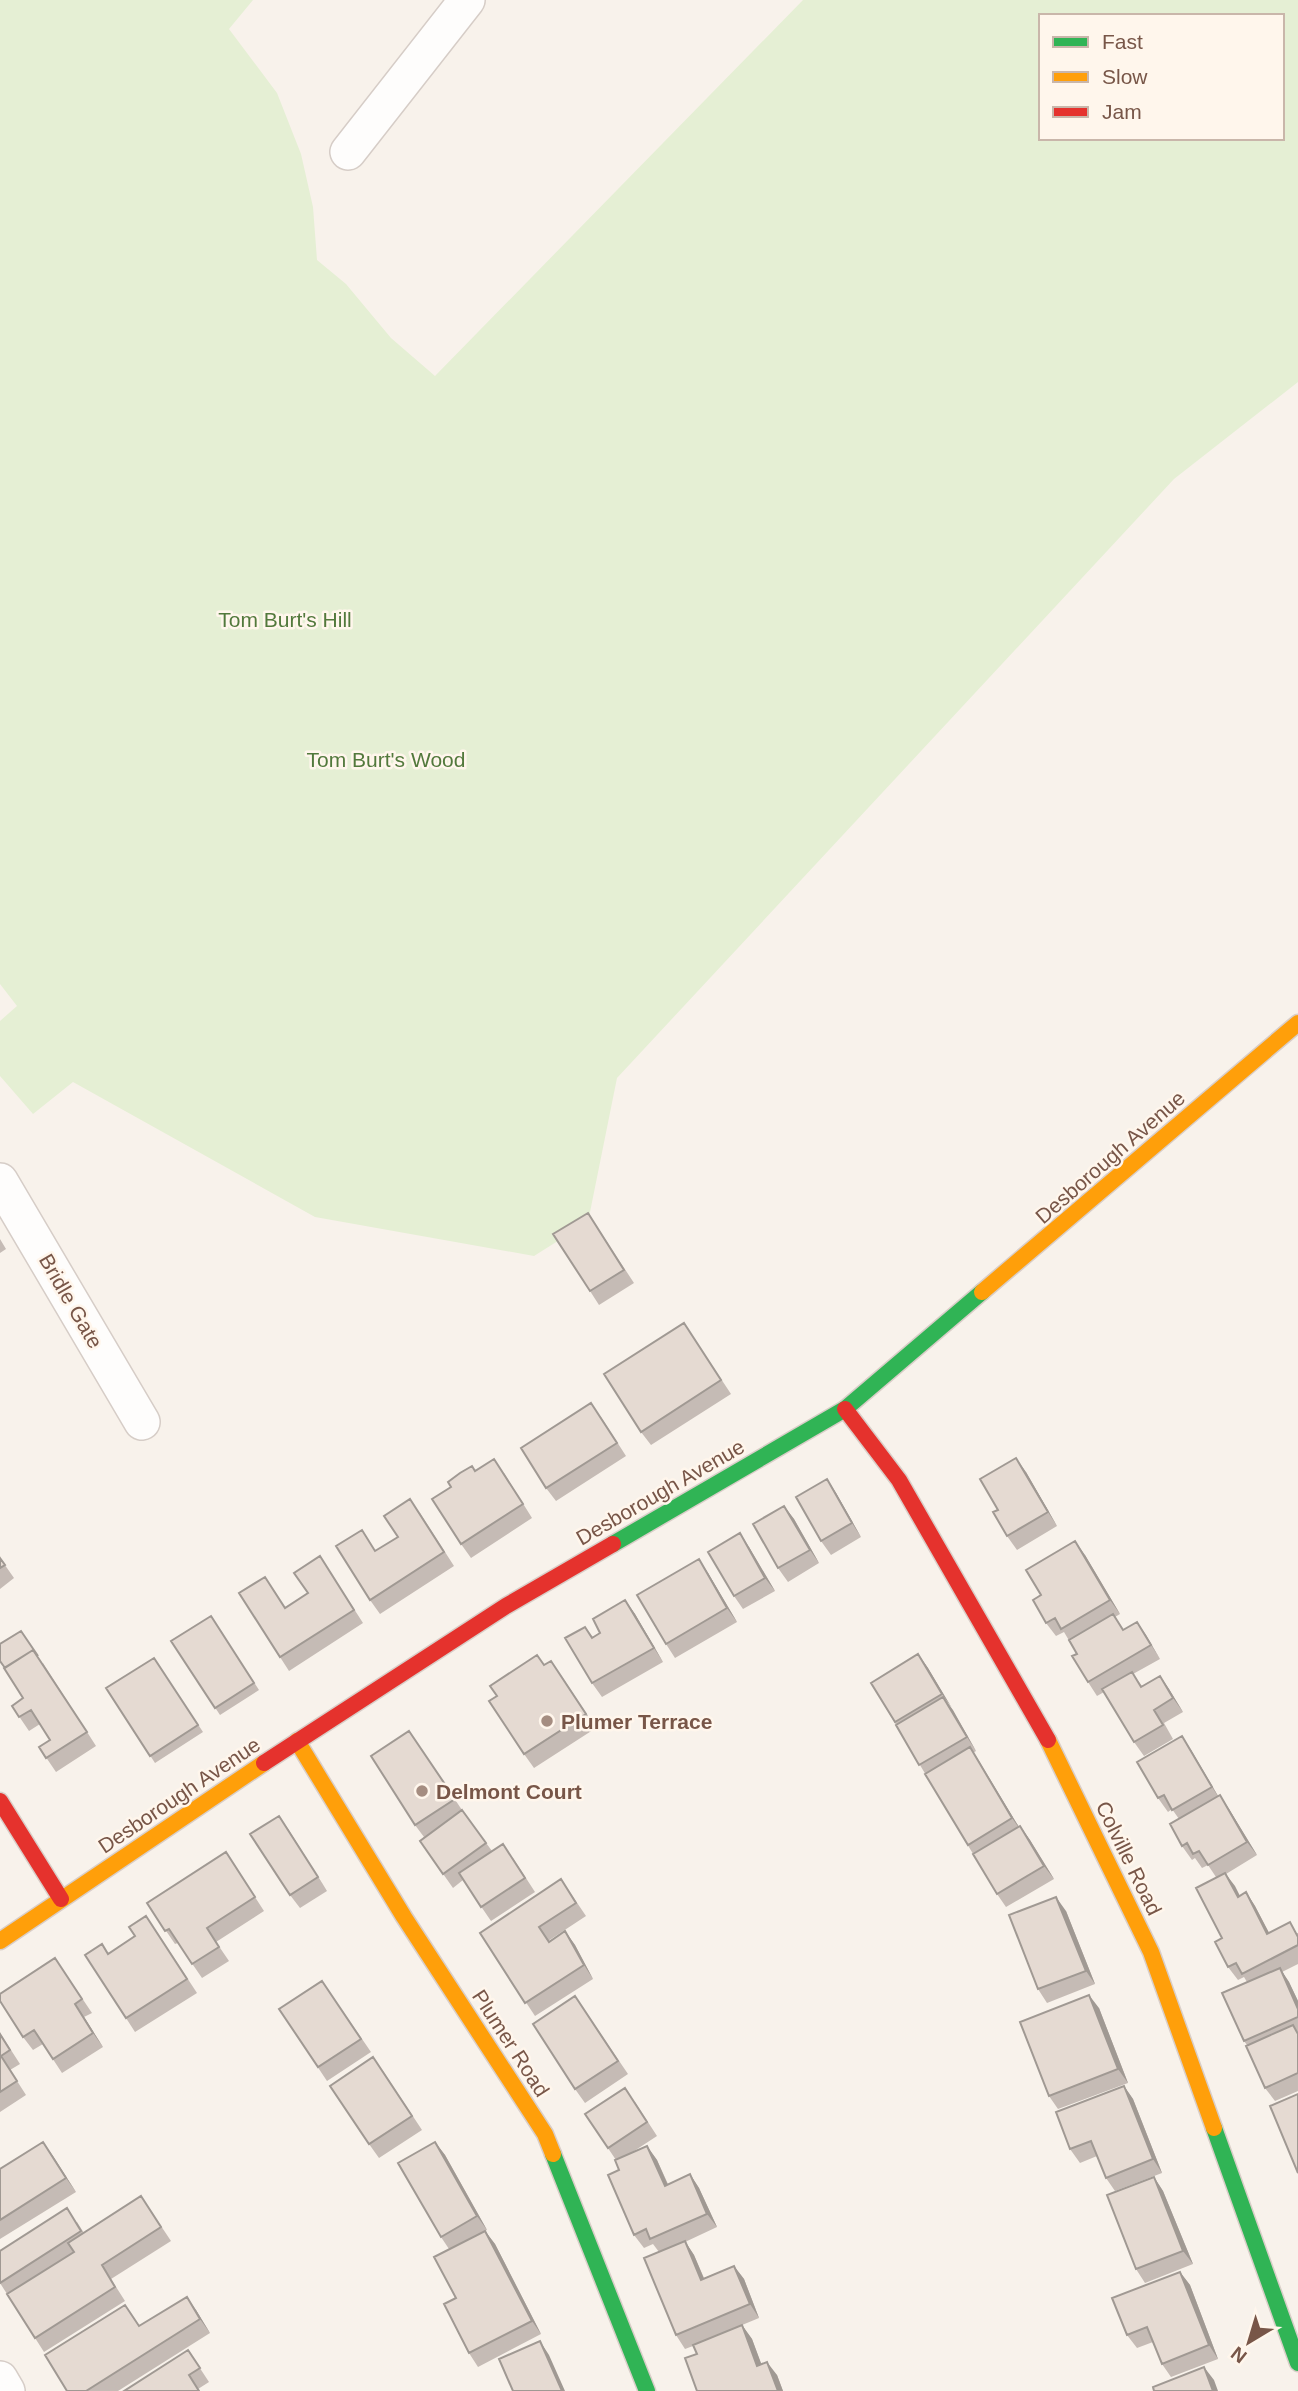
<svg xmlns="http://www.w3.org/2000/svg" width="1298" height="2391" font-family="Arial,sans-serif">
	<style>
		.green { fill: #e5efd4; fill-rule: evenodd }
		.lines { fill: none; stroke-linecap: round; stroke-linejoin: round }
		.street-casing { stroke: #d6cdc7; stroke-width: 38 }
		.fast-casing { stroke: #d9cec8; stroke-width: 19 }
		.slow-casing { stroke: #d9cec8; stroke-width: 19 }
		.jam-casing { stroke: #d9cec8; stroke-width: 19 }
		.street { stroke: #fefdfc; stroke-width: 35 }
		.fast { stroke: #30b455; stroke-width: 16 }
		.slow { stroke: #ff9f0a; stroke-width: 16 }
		.jam { stroke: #e5322d; stroke-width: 16 }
		.wall { fill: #c5bbb5 }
		.shaded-wall { fill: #a09993 }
		.building { fill: #e5dad2; stroke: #a09993; stroke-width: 2 }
		.poi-dot { fill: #a58d81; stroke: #fff6ec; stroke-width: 2.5 }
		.labels { text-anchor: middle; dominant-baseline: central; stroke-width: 5; stroke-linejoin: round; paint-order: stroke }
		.park-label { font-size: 21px; fill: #52793c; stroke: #fff6ec }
		.street-label { font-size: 21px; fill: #785648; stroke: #fff6ec }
		.poi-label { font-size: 21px; font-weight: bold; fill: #785648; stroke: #fff6ec; text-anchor: start }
	</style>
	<rect width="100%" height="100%" fill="#f8f2eb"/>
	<path class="green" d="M0 0H253L229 29 277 93 301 154 313 207 317 260 346 284 391 338 435 376 803 0H1298V382L1174 479 617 1078 588 1222 534 1256 315 1217 73 1082 33 1114 0 1076V1021L17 1006 0 984ZM1041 16H1282V138H1041Z"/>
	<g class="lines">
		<g class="street-casing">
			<path id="street" d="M348 152 467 0
				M0 1181 142 1422
				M0 2379 7 2391"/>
		</g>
		<g class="fast-casing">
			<path id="fast" d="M613 1544 845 1409 982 1292
				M1214 2128 1298 2363
				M553 2154 647 2391"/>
		</g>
		<g class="slow-casing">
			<path id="slow" d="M982 1292 1298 1023
				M1048 1740 1151 1952 1214 2128
				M297 1741 404 1917 545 2134 553 2154
				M0 1941 264 1763"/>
		</g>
		<g class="jam-casing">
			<path id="jam" d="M845 1409 899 1480 1048 1740
				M264 1763 506 1606 613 1544
				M0 1801 61 1899"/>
		</g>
		<use href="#street" class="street"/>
		<use href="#fast" class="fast"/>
		<use href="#slow" class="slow"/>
		<use href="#jam" class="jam"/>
	</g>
	<path class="wall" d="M588 1213 634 1283 599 1305 590 1291Z
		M0 1239 6 1249 0 1253Z
		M684 1323 731 1394 651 1445 641 1432Z
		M601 1417 626 1456 556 1501 546 1488Z
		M475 1471 504 1473 532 1518 471 1558 461 1544Z
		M1026 1472 1057 1526 1017 1550 1007 1536 998 1510Z
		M827 1479 836 1493 861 1537 831 1555 821 1541Z
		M784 1506 794 1519 819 1563 788 1582 778 1568Z
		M420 1513 454 1566 380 1614 370 1600 398 1537Z
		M749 1547 775 1591 743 1609 734 1596Z
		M1085 1555 1120 1614 1115 1617 1124 1630 1137 1622 1160 1659 1133 1674 1142 1686 1160 1676 1169 1689 1183 1712 1164 1723 1173 1739 1144 1756 1134 1742 1104 1692 1097 1696 1088 1682 1077 1654 1064 1632 1056 1636 1046 1623 1041 1595Z
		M0 1558 14 1578 0 1589Z
		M329 1570 363 1623 289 1671 280 1657 274 1590 285 1608 308 1593Z
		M708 1573 737 1622 675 1658 666 1644Z
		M625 1600 635 1614 663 1662 602 1697 592 1683 585 1627 593 1637 600 1633Z
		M211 1616 259 1690 220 1715 171 1641Z
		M918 1654 928 1668 976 1751 973 1753 1019 1827 1020 1826 1030 1840 1054 1879 1006 1907 997 1894 871 1683Z
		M154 1658 203 1732 155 1763 106 1688Z
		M43 1663 96 1746 56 1772 39 1747 50 1740 40 1724 29 1731 12 1706 23 1698Z
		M544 1665 561 1675 596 1728 534 1768 524 1754Z
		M409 1731 464 1813 492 1851 513 1858 535 1892 491 1921 463 1880 453 1888 420 1841 424 1837 415 1825Z
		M1191 1750 1218 1796 1229 1809 1257 1855 1226 1874 1239 1896 1246 1892 1255 1906 1269 1933H1298V1964L1282 1972 1289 1982 1298 2001V2091L1275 2101 1265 2088 1247 2045 1244 2041 1247 1982 1244 1977 1238 1980 1228 1967 1222 1938 1216 1877 1208 1865 1202 1868 1195 1858 1192 1860 1182 1846 1179 1819 1172 1809 1168 1812 1158 1798Z
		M288 1829 327 1891 300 1908 290 1895Z
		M226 1852 264 1911 216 1942 229 1961 202 1978 178 1943 175 1944 147 1903Z
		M561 1879 586 1916 548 1941 549 1942 565 1931 575 1945 593 1979 535 2016 480 1933Z
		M1066 1911 1095 1984 1047 2003 1038 1989Z
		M155 1929 197 1993 135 2032 126 2018 109 1954Z
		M55 1958 92 2013 84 2017 103 2047 62 2073 43 2044 33 2050 23 2037Z
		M322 1981 371 2052 327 2081 279 2009Z
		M575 1996 628 2074 585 2103 575 2089Z
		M1099 2008 1128 2083 1058 2109 1049 2096Z
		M0 2033 20 2064 10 2070 26 2095 0 2112Z
		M383 2071 422 2130 379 2158 369 2144Z
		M1124 2086 1133 2099 1162 2173 1115 2191 1106 2178 1097 2156 1080 2163 1070 2149Z
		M635 2102 657 2136 628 2155 647 2146 657 2160 668 2184 690 2174 699 2188 717 2227 685 2242 694 2255 704 2278 734 2266 744 2279 759 2318 730 2330 742 2325 752 2339 761 2364 777 2375 783 2391H697V2354L693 2346 685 2349 676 2335 659 2252 653 2244 644 2248 634 2235 616 2160 585 2114Z
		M43 2142 76 2192 0 2239V2169Z
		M435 2142 445 2155 487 2230 485 2231 495 2244 541 2334 478 2367 469 2353 456 2298 449 2249 441 2237Z
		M1154 2177 1163 2191 1193 2264 1145 2283 1136 2269Z
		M141 2196 171 2241 111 2279 125 2301 44 2352 0 2283 77 2222 84 2233Z
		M1180 2272 1190 2285 1218 2359 1171 2377 1162 2364 1153 2342 1137 2348 1127 2335Z
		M196 2310 210 2333 118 2391H67L140 2326Z
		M188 2350 209 2382 198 2389 200 2391H124Z"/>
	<path class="shaded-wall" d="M1016 1458 1026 1472 1057 1526 1048 1512Z
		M827 1479 836 1493 861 1537 852 1523Z
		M784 1506 794 1519 819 1563 810 1550Z
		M740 1533 749 1547 775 1591 765 1578Z
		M1075 1541 1085 1555 1120 1614 1110 1600Z
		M699 1559 708 1573 737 1622 727 1608Z
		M625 1600 635 1614 663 1662 654 1648Z
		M1137 1622 1146 1635 1160 1659 1151 1645Z
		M918 1654 928 1668 952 1708 942 1694Z
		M1160 1676 1169 1689 1183 1712 1173 1698Z
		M943 1697 953 1710 976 1751 967 1737Z
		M1182 1736 1191 1750 1221 1801 1212 1787Z
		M970 1747 979 1761 1022 1832 1012 1818Z
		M1220 1795 1229 1809 1257 1855 1247 1842Z
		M279 1816 288 1829 327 1891 318 1877Z
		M1020 1826 1030 1840 1054 1879 1044 1866Z
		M1225 1873 1235 1886 1247 1910 1238 1897Z
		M1246 1892 1255 1906 1277 1948 1267 1934Z
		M1056 1897 1066 1911 1095 1984 1086 1971Z
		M565 1931 575 1945 593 1979 584 1965Z
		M1280 1968 1289 1982 1298 2001V2009Z
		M1089 1995 1099 2008 1128 2083 1118 2069Z
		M75 2004 84 2017 103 2047 93 2033Z
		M1124 2086 1133 2099 1162 2173 1153 2159Z
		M43 2142 53 2156 76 2192 66 2178Z
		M435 2142 445 2155 487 2230 477 2216Z
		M647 2146 657 2160 674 2199 665 2186Z
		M690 2174 699 2188 717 2227 707 2214Z
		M1154 2177 1163 2191 1193 2264 1183 2251Z
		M485 2231 495 2244 541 2334 532 2321Z
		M685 2241 694 2255 710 2293 701 2280Z
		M734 2266 744 2279 759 2318 750 2304Z
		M1180 2272 1190 2285 1218 2359 1209 2345Z
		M187 2297 196 2310 210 2333 200 2319Z
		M742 2325 752 2339 767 2379 757 2366Z
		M540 2341 549 2355 565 2391H562Z
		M767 2362 777 2375 783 2391H778Z
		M1204 2367 1214 2380 1218 2391H1213Z"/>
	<path class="building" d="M588 1213 624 1270 590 1291 553 1234Z
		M684 1323 721 1380 641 1432 604 1374Z
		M591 1403 617 1443 546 1488 521 1448Z
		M1016 1458 1048 1512 1007 1536 993 1512 998 1510 980 1479Z
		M494 1459 523 1504 461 1544 432 1499 451 1487 448 1482 460 1473 472 1466 475 1471Z
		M827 1479 852 1523 821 1541 796 1497Z
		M410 1499 444 1552 370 1600 336 1546 362 1530 375 1551 398 1537 384 1516Z
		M784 1506 810 1550 778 1568 753 1524Z
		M740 1533 765 1578 734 1596 708 1552Z
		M1075 1541 1110 1600 1061 1629 1055 1618 1046 1623 1033 1600 1041 1595 1026 1570Z
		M320 1556 354 1610 280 1657 239 1593 265 1577 285 1608 308 1593 294 1573Z
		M0 1558 5 1565 0 1568Z
		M699 1559 727 1608 666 1644 637 1595Z
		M625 1600 654 1648 592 1683 565 1638 585 1627 592 1638 600 1633 593 1619Z
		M1113 1614 1123 1630 1137 1622 1151 1645 1088 1682 1072 1656 1077 1654 1069 1640Z
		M211 1616 254 1683 215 1708 171 1641Z
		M21 1631 38 1656 33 1650 5 1668 0 1661V1644Z
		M33 1650 87 1732 46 1758 39 1747 50 1740 31 1710 19 1717 12 1706 23 1698 4 1668Z
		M918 1654 942 1694 895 1722 871 1683Z
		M537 1655 544 1665 551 1661 586 1714 524 1754 489 1701 497 1696 490 1686Z
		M154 1658 198 1725 150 1756 106 1688Z
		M1132 1672 1141 1687 1160 1676 1173 1698 1154 1710 1163 1725 1134 1742 1102 1689Z
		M943 1697 967 1737 919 1765 896 1725Z
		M409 1731 455 1799 415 1825 371 1756Z
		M1182 1736 1212 1787 1172 1810 1164 1795 1158 1798 1137 1762Z
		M970 1747 1012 1818 968 1845 925 1774Z
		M1220 1795 1247 1842 1208 1865 1199 1851 1193 1854 1187 1843 1182 1846 1170 1824Z
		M462 1810 486 1843 443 1874 420 1841Z
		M279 1816 318 1877 290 1895 250 1834Z
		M1020 1826 1044 1866 997 1894 973 1854Z
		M503 1844 525 1878 481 1907 459 1873Z
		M226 1852 255 1897 207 1928 219 1947 192 1964 169 1929 165 1931 147 1903Z
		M1225 1873 1238 1897 1246 1892 1267 1934 1290 1922 1298 1937V1945L1242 1974 1236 1963 1228 1967 1215 1942 1222 1938 1196 1888Z
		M561 1879 576 1903 539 1927 549 1942 565 1931 584 1965 525 2003 480 1933Z
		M1056 1897 1086 1971 1038 1989 1009 1915Z
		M146 1916 187 1979 126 2018 85 1955 102 1944 108 1954 135 1936 129 1927Z
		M55 1958 82 1999 75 2004 93 2033 53 2059 34 2030 23 2037 0 2001V1994Z
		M1280 1968 1298 2009V2017L1244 2041 1222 1993Z
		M322 1981 361 2039 318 2067 279 2009Z
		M1089 1995 1118 2069 1049 2096 1020 2022Z
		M575 1996 618 2061 575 2089 533 2024Z
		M1293 2025 1298 2034V2073L1265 2088 1246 2046Z
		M0 2034 10 2050 1 2056 17 2081 0 2092Z
		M373 2057 412 2116 369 2144 330 2086Z
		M1124 2086 1153 2159 1106 2178 1091 2141 1070 2149 1056 2112Z
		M625 2088 647 2122 608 2148 585 2114Z
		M1298 2094V2173L1270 2106Z
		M43 2142 66 2178 0 2220V2169Z
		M435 2142 477 2216 441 2237 398 2163Z
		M647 2146 665 2186 690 2174 707 2214 650 2239 646 2229 634 2235 608 2175 619 2170 615 2160Z
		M1154 2177 1183 2251 1136 2269 1107 2195Z
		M141 2196 161 2227 102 2265 115 2287 35 2338 7 2294 74 2252 68 2243Z
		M67 2208 81 2231 0 2283V2251Z
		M485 2231 532 2321 469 2353 444 2304 456 2298 434 2257Z
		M685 2241 701 2280 734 2266 750 2304 676 2335 644 2258Z
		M1180 2272 1209 2345 1162 2364 1147 2327 1127 2335 1112 2298Z
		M187 2297 200 2319 86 2391H67L45 2355 125 2305 139 2326Z
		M742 2325 757 2366 767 2362 778 2391H697L685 2358 697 2354 693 2345Z
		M540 2341 562 2391H513L499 2359Z
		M188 2350 200 2368 189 2375 199 2391H124Z
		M1204 2367 1213 2391H1154L1153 2387Z"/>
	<g class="poi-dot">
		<circle cx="547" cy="1721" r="7"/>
		<circle cx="422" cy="1791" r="7"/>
	</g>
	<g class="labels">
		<g class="park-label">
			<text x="285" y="619">Tom Burt's Hill</text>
			<text x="386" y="759">Tom Burt's Wood</text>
		</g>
		<g class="street-label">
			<text transform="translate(1110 1157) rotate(-41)">Desborough Avenue</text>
			<text transform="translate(71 1301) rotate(60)">Bridle Gate</text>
			<text transform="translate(660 1492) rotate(-30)">Desborough Avenue</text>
			<text transform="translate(179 1795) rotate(-34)">Desborough Avenue</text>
			<text transform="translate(1129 1858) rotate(64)">Colville Road</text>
			<text transform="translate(511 2043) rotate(57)">Plumer Road</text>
		</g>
		<g class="poi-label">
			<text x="561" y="1721">Plumer Terrace</text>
			<text x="436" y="1791">Delmont Court</text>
		</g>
	</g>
	<rect x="1039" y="14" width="245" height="126" fill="#fff6ec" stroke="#c9b6aa" stroke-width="2"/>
	<rect x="1053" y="37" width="35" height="10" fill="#30b455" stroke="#c9b6aa" stroke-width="2"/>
	<text x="1102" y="49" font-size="21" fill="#785648">Fast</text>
	<rect x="1053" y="72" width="35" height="10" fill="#ff9f0a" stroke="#c9b6aa" stroke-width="2"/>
	<text x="1102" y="84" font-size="21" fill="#785648">Slow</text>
	<rect x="1053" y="107" width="35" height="10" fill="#e5322d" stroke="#c9b6aa" stroke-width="2"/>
	<text x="1102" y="119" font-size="21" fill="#785648">Jam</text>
	<g transform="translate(1249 2342) rotate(218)" stroke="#fff6ec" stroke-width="5" paint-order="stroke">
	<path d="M0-5L12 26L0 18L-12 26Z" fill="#785648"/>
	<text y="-10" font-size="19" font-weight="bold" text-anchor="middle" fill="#785648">N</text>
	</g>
</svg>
